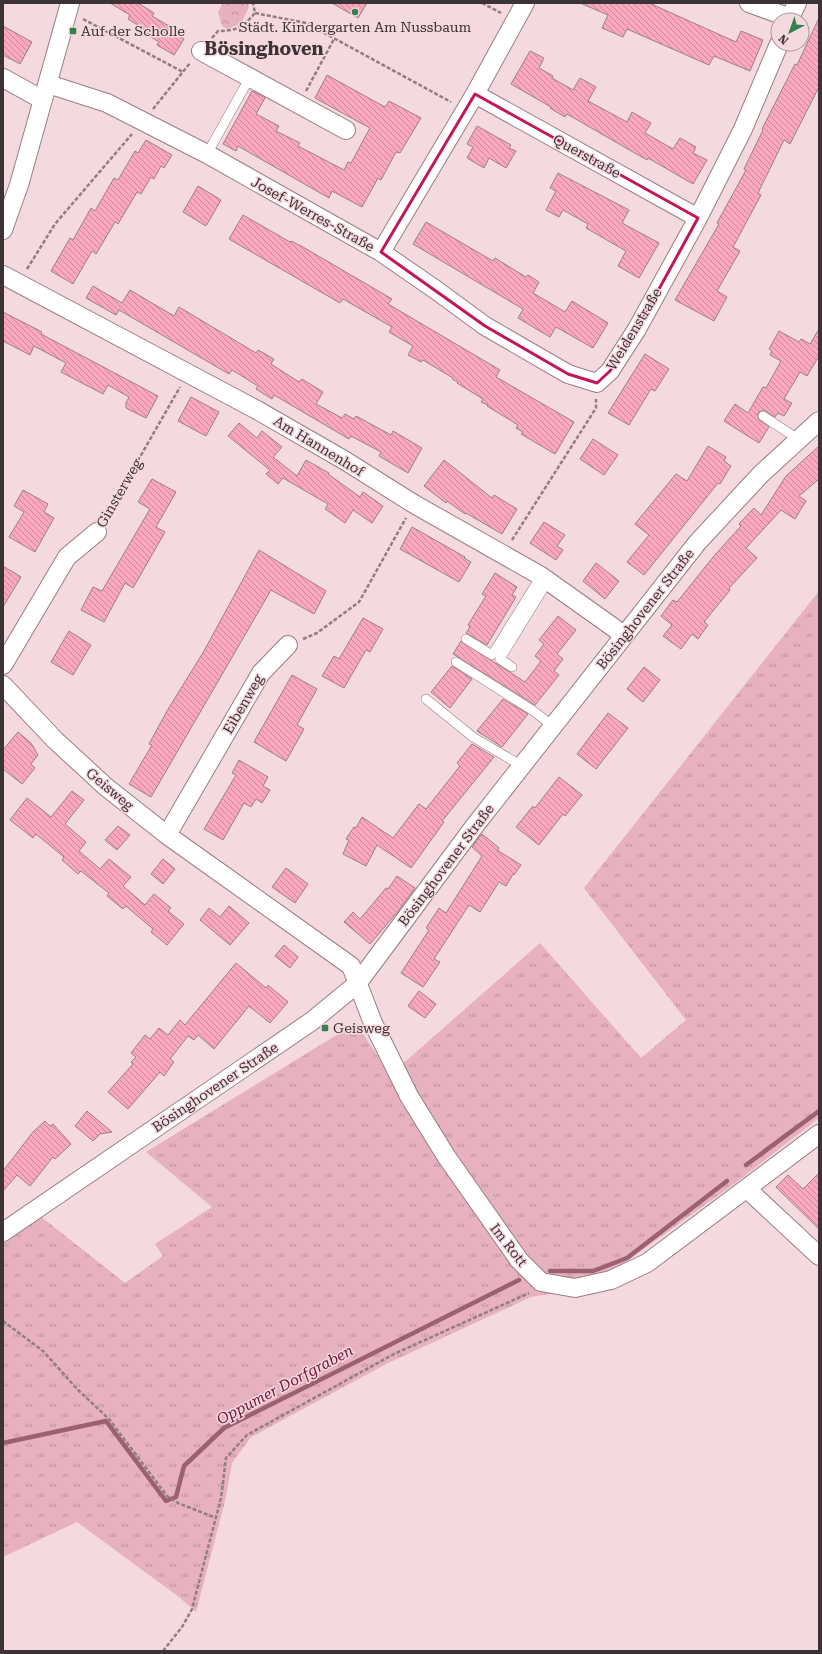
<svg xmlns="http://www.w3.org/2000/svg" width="822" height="1654" font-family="'Roboto Serif',serif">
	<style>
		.grass { fill: url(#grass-tufts) }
		.park { fill: url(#park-crowns) }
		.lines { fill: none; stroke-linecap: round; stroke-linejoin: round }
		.stream { stroke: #9c6171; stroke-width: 4.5 }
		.building { fill: url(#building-back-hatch); stroke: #998187 }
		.lane-casing { stroke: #977e84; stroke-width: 10 }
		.street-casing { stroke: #977e84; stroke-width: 20 }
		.path { stroke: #907e82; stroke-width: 2.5; stroke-dasharray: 4 2; stroke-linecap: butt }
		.lane { stroke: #fff; stroke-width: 9 }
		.street { stroke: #fff; stroke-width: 18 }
		.marked { fill: none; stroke: #c2185b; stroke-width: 3; stroke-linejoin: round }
		.poi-dot { fill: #36804e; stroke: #f4d9df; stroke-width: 1.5 }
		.labels { text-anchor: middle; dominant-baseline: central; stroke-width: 3; stroke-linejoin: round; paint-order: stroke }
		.poi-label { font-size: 14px; fill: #3d3235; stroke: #f4d9df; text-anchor: start }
		.street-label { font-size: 14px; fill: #3d3235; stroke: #f4d9df }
		.water-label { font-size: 15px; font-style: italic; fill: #711039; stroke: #f4d9df }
		.district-label { font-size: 18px; font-weight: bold; fill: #3d3235; stroke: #f4d9df }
	</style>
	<defs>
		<pattern id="grass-tufts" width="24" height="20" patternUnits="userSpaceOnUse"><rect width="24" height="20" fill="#e7b1bf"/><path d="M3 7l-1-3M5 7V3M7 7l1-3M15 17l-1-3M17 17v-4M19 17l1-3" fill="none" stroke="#bc919c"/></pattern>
		<pattern id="park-crowns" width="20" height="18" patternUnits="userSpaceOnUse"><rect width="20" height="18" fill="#e7b1bf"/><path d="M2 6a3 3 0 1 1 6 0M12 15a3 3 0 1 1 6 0" fill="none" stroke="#bc919c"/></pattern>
		<pattern id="building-back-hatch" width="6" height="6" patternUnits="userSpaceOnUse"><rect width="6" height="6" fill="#fba7be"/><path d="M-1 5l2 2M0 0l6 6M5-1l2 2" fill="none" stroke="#cc899b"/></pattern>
	</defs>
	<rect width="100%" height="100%" fill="#f4d9df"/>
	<path class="grass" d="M819 591V1118L738 1181 616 1269 555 1293 531 1297 386 1364 251 1437 232 1463 225 1501 196 1612 179 1597 77 1522 3 1557V1242L40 1216 125 1283 163 1256 155 1244 212 1207 146 1152 356 1023 390 1075 540 943 641 1058 686 1020 584 888Z"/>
	<path class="park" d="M223 3H248L249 7 241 23 228 29 222 26 218 12Z"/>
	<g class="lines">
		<path class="stream" d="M746 1165 819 1111
			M550 1271H593L627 1258 727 1181
			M3 1443 106 1421 166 1501 176 1497 184 1466 224 1428 519 1280"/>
	</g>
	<path class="building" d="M110 3H138L154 13 152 16 169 26 167 29 184 39 174 55 157 45 159 42 143 32 144 29 128 19 130 15Z
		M332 3H367L358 18Z
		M580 3H649L736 42 741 31 763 40 750 71 714 56 709 65 627 29 623 37 602 28 608 15Z
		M819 18V87L790 144 784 140 758 193 761 195 733 247 740 251 717 291 727 297 714 321 675 300 719 224 717 223 746 170 744 169 763 130 762 129 795 64 797 65Z
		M3 26 32 42 20 64 3 55Z
		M530 51 544 58 539 68 553 76 552 78 573 90 580 78 596 87 588 101 627 122 632 112 651 123 645 133 673 149 680 138 696 147 693 153 707 160 693 184 648 158 647 160 626 148 567 114 565 117 550 108 551 107 511 84Z
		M327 75 385 107 389 101 421 118 400 153 396 152 381 180 378 178 362 207 332 191 329 198 238 146 236 151 223 144 252 91 265 98 256 114 279 126 276 131 300 143 298 146 344 170 348 162 351 163 370 128 315 98Z
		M477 126 511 145 509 148 516 151 506 168 489 158 484 168 467 158 473 147 467 144Z
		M146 140 172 155 164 168 161 166 154 179 151 177 141 194 137 192 118 224 115 222 96 254 92 251 73 284 51 271 70 238 73 240 91 208 95 211 114 178 118 180 135 151 138 153Z
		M558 173 629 210 622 223 659 243 639 278 618 266 626 251 586 228 588 224 563 210 559 217 546 210 556 191 550 188Z
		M198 186 221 200 206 226 183 212Z
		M243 215 290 242 291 241 303 247 392 299 388 304 500 370 496 377 574 422 555 454 521 434 523 432 516 428 518 425 487 406 488 405 481 402 483 399 457 383 458 382 452 379 453 378 423 360 421 362 408 355 413 346 389 332 392 327 343 299 340 303 229 239Z
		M426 222 493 261 495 258 526 277 528 275 539 282 533 293 565 312 572 301 608 323 593 348 556 327 550 337 518 318 523 309 413 244Z
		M93 286 122 303 130 290 174 316 179 307 256 353 258 350 274 359 271 364 299 382 302 379 323 392 316 404 342 418 345 414 354 419 356 416 391 435 393 431 422 448 408 473 379 456 381 452 351 436 349 439 274 395 272 399 256 389 258 386 232 370 229 374 119 310 116 315 86 298Z
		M3 312 42 332 41 334 158 396 146 418 126 408V403L129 397 108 385 103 394 61 372 66 363 34 346 30 355 3 341Z
		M819 329V356L807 376 800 372 784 399 792 403 784 416 778 413 775 417 764 410 758 413V419L769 427 759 443 724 421 735 404 748 413 763 387 766 388 781 361 770 355 772 351 769 349 779 331 799 342 801 339 810 344Z
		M645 354 669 369 655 391 651 389 629 425 608 413Z
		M191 397 219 412 206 436 178 421Z
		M239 423 257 438 262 431 282 447 273 457 297 476 306 460 329 473 328 474 360 497 363 492 383 506 372 523 353 510 345 523 325 509 328 504 283 478 278 484 266 474 270 470 228 436Z
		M593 439 618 455 604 475 580 459Z
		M708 446 726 457 724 461 731 466 720 484 718 483 644 575 627 562 649 535 635 524 676 474 687 481Z
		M819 446V479L799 496 806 501 795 519 781 510 746 548 757 558 729 588 730 590 704 622 708 625 698 639 692 634 681 649 663 636 672 625 661 616 673 600 677 602 714 556 741 526 739 524 754 508 761 515 786 476Z
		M444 460 492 498 494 495 517 509 502 534 466 513 465 514 447 501 446 503 424 486Z
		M152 479 176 492 156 527 165 532 133 588 125 583 104 622 81 610 93 587 102 591 150 509 138 502Z
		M23 490 48 504 44 512 54 518 35 552 9 537 24 512 14 506Z
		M544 522 565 535 557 546 563 550 556 560 530 543Z
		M412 527 465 557 464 558 471 562 459 582 400 549Z
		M259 550 326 591 314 614 271 590 151 797 129 784 152 745 149 744 167 711 204 651Z
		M596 563 619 581 605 599 583 581Z
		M3 566 21 577 3 607Z
		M495 573 517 587 512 595 516 597 487 645 466 633 470 627 468 625 486 596 482 594Z
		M558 616 576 630 557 654 563 659 554 671 559 675 535 705 453 654 461 641 525 682 541 661 535 656 544 644 539 640Z
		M363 618 383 629 370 652 366 650 344 688 322 676 334 656 339 659Z
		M69 631 91 645 73 675 51 662Z
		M452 666 472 679 450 708 431 692Z
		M644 667 660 680 643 702 627 689Z
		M292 675 317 689 297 725 304 729 286 761 254 742Z
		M503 699 528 714 502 747 477 731Z
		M608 713 628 728 596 769 577 754Z
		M18 732 31 743 38 755 31 764 35 768 22 784 3 769V750Z
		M472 744 494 757 442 821 444 822 411 868 377 845 366 866 343 854 349 840 346 839 354 827 356 828 362 817 393 838 419 804 426 809 460 766 457 763Z
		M239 760 268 777 263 786 270 790 262 803 256 799 251 807 244 803 223 840 204 829 236 775 232 773Z
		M559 777 582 795 565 816 563 814 539 845 516 827 533 806 535 808Z
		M72 791 84 800 65 824 86 842 79 851 100 869 109 859 131 877 123 886 145 905 154 894 171 908 168 911 184 924 167 945 151 932 153 929 126 906 123 909 107 896 109 893 81 871 78 874 62 860 64 857 36 834 33 838 10 820 27 798 51 817Z
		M118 826 130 835 117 850 105 840Z
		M482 834 499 848 497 850 521 865 514 875 513 874 506 886 499 882 480 912 469 905 434 959 440 962 423 987 401 973 429 930 426 928 439 908 446 913 482 856 472 847Z
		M163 859 175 869 163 884 151 874Z
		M286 868 308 884 295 903 272 887Z
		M397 876 415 888 399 910 370 944 344 922 353 912 360 919 386 888 388 889Z
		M229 906 249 923 230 945 200 920 209 908 220 917Z
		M284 945 298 957 290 968 275 956Z
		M236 963 266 988 268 985 288 1002 270 1023 249 1006 214 1049 198 1035 194 1040 188 1036 170 1059 174 1062 164 1076 160 1072 128 1109 108 1092 133 1064 131 1062 136 1057 131 1053 145 1035 150 1039 159 1028 168 1035 180 1020 185 1025Z
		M419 991 436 1004 425 1018 408 1006Z
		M87 1111 112 1132 100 1134 93 1141 75 1126Z
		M45 1121 50 1126 53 1124 71 1144 55 1159 53 1157 30 1186 17 1175 3 1191V1171L33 1132Z
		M819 1173V1229L776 1187 788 1175 803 1189Z"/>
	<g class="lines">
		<g class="lane-casing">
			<path id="lane" d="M207 154 250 77
				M763 416 798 439
				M466 639 492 655 541 576
				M456 662 532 710 553 726
				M512 667 500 659 548 581
				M426 699 473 737 522 766"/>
		</g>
		<g class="street-casing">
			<path id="street" d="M749 3 790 18
				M789 20 797 3
				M201 51 346 130
				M3 78 43 100
				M48 84 107 103 207 154 381 252 475 94 525 3
				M475 94 698 218
				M3 230 19 185 70 3
				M381 252 436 290 485 326 568 374 597 383 610 371 637 329 698 218 743 129 779 44
				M3 275 257 410 344 460 414 504 541 576 624 635
				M3 665 67 557 97 532
				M3 685 55 740 106 787 167 835 351 966 373 1023 409 1096 446 1156 519 1260 541 1282 575 1288 611 1280 647 1263 819 1134
				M167 835 261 673 288 645
				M747 1189 819 1256
				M3 1232 312 1021 357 984 473 828 697 543 761 474 819 421"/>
		</g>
		<path class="path" d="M482 3 501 13
			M255 13 306 23 451 102
			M83 19 183 72
			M212 38 218 31C237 31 243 27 255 13L253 3
			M306 91 334 39
			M153 109 190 63
			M27 269 55 224 132 134
			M105 518 180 387
			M512 540 596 408V399
			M303 639 317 633 359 602 406 518
			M3 1321 43 1351 78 1390 109 1419 167 1496 178 1503 216 1518
			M163 1651 182 1627 192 1609 221 1498 226 1458 247 1435 394 1354 529 1293"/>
		<use href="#lane" class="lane"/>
		<use href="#street" class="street"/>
	</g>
	<path class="marked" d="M475 94 698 218 637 329 610 371 597 383 568 374 485 326 381 252Z"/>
	<g class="poi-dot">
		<circle cx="355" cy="12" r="4"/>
		<rect x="69" y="27" width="8" height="8" rx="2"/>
		<rect x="321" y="1024" width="8" height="8" rx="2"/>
	</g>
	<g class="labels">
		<g class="poi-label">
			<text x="355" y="27" text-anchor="middle">Städt. Kindergarten Am Nussbaum</text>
			<text x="81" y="31">Auf der Scholle</text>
			<text x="333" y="1028">Geisweg</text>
		</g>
		<g class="street-label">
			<text transform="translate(587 156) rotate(29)">Querstraße</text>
			<text transform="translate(313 214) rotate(29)">Josef-Werres-Straße</text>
			<text transform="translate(634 329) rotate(-59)">Weidenstraße</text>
			<text transform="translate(319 446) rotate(31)">Am Hannenhof</text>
			<text transform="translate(119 493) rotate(-60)">Ginsterweg</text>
			<text transform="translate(645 609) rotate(-52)">Bösinghovener Straße</text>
			<text transform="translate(243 704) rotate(-60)">Eibenweg</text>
			<text transform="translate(110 789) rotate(40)">Geisweg</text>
			<text transform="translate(446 865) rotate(-53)">Bösinghovener Straße</text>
			<text transform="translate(215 1087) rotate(-34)">Bösinghovener Straße</text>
			<text transform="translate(509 1245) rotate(52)">Im Rott</text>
		</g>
		<g class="water-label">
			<text transform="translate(285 1385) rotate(-28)">Oppumer Dorfgraben</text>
		</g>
		<g class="district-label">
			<text x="264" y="48">Bösinghoven</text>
		</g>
	</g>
	<rect width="822" height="1654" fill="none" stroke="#3d3235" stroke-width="8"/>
	<g transform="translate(790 32) rotate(221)"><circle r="19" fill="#f4d9df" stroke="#ab969b"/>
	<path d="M0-3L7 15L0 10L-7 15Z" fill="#36804e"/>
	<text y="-6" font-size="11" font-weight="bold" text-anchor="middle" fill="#3d3235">N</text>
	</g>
</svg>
